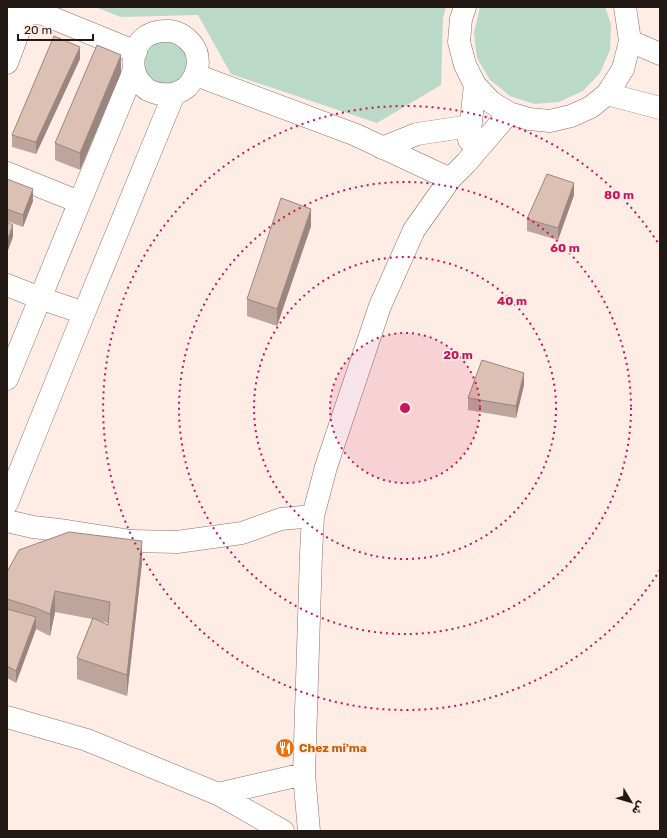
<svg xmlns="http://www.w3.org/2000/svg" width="667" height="838" font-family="Rubik,Vazirmatn,sans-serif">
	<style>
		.green { fill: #bad9c9 }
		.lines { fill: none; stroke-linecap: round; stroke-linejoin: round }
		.street-casing { stroke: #8b7166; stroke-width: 23 }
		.secondary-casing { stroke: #8b7166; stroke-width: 23 }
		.street { stroke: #fff; stroke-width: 22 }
		.secondary { stroke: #fff; stroke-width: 22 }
		.wall { fill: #bda59b; fill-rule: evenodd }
		.shaded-wall { fill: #9a867e }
		.building { fill: #dcc0b4; stroke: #9a867e }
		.ring { fill: none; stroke: #c2185b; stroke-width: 2; stroke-dasharray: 2 4 }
		.labels { text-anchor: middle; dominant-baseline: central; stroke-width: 3.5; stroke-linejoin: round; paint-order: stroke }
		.food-label { font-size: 12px; font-weight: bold; fill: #c56008; stroke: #feece5; text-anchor: start }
		.centre { fill: #c2185b; stroke: #feece5; stroke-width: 2 }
		.ring-label { font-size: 12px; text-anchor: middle; font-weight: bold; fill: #c2185b; stroke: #feece5; stroke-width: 3.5; stroke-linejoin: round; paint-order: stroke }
	</style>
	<rect width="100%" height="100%" fill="#feece5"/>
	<path class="green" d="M95 7H446L443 18 441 85 377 123 231 74 198 15 121 17Z
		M480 7H605L611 24 610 50 600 73 583 91 559 102 534 104 510 96 490 80 477 58 474 33Z
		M167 41C172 43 177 44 181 48 187 54 190 65 186 73 184 77 178 81 175 85L158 87 142 69C143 64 143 57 145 53 148 44 159 42 167 41Z"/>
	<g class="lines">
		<g class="street-casing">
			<path id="street" d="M7 17 26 12 43 14 136 52
				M7 63 26 12
				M196 75 356 135 450 179
				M469 140 475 85
				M382 148 417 134 470 126
				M7 173 79 202
				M7 285 40 298 84 313
				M7 379 134 70
				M7 503 84 313 174 94C178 92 184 90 187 87 199 74 202 56 191 43 184 35 176 30 165 31 158 31 151 33 145 37 132 47 130 69 139 81 142 84 144 88 148 90 156 94 165 95 174 94
				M7 521 33 527 67 531 131 541 177 542 242 533 281 519 313 516
				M7 717 87 740 218 794 283 831
				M218 794 304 774
				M309 831 304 774 311 555 313 516 326 467 380 306 414 230 450 179 466 163 509 113"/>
		</g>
		<g class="secondary-casing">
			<path id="secondary" d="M465 7 461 19 459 42 465 65 475 85 491 102 509 113 529 119 550 121 571 116 591 107 607 94 623 69 630 41 625 7
				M630 41 660 54
				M607 94 660 108"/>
		</g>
		<use href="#street" class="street"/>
		<use href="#secondary" class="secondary"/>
	</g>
	<path class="wall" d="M80 59 36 154 12 147V135Z
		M121 73 80 170 55 160V143Z
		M7 179 33 201 23 227 7 221Z
		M574 195 558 240 527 231V219Z
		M311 226 277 326 247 316V299Z
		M524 385 516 418 468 410V398Z
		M142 562 127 696 77 679V658L92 619 55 612 50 636 36 629 16 683 7 678V572ZM99 621 108 623V625Z"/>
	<path class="shaded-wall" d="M80 47V59L36 154V142Z
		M121 55V73L80 170V153Z
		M574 183V195L558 240V228Z
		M33 189V201L23 227V215Z
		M311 209V226L277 326V309Z
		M13 225V237L7 253V241Z
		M524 373V385L516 418V406Z
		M142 541V562L127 696V675Z
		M55 591V612L50 636V614Z
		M36 617V629L16 683V671Z"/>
	<path class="building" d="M54 36 80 47 36 142 12 135Z
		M97 45 121 55 80 153 55 143Z
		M547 174 574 183 558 228 527 219Z
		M7 179 33 189 23 215 7 209Z
		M281 198 311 209 277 309 247 299Z
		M7 222 13 225 7 241Z
		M482 360 524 373 516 406 468 398Z
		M69 532 142 541 127 675 77 658 93 618 108 625 110 602 55 591 50 614 36 608 7 599V572L19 550Z
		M7 609 36 617 16 671 7 666Z"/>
	<circle cx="405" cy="408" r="75" fill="#c2185b" fill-opacity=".12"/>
	<g class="ring">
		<circle cx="405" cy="408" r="75"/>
		<circle cx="405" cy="408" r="151"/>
		<circle cx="405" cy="408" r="226"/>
		<path d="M660 570A302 302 0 1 1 660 246"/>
	</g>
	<defs>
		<g id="restaurant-disc" transform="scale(1)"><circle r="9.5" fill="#e8710a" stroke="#feece5"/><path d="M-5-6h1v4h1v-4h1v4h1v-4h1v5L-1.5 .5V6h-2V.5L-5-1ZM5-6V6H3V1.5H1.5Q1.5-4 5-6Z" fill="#fff"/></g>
	</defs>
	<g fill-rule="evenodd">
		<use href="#restaurant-disc" x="285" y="748"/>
	</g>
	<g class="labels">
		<g class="food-label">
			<text x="299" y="748">Chez mi'ma</text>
		</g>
	</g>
	<circle cx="405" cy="408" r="6" class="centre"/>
	<g class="ring-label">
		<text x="619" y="199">80 m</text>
		<text x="565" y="252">60 m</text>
		<text x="512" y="305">40 m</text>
		<text x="458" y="359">20 m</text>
	</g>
	<rect width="667" height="838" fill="none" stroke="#231914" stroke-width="16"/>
	<g transform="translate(631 802) rotate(128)" stroke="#feece5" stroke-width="3" paint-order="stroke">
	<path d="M0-3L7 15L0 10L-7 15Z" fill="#231914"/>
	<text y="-6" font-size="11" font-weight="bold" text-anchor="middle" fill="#231914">ش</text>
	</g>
	<path d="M18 34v6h75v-6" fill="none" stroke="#231914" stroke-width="2"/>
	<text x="24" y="34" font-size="12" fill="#231914" stroke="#feece5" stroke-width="3" paint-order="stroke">20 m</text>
</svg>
